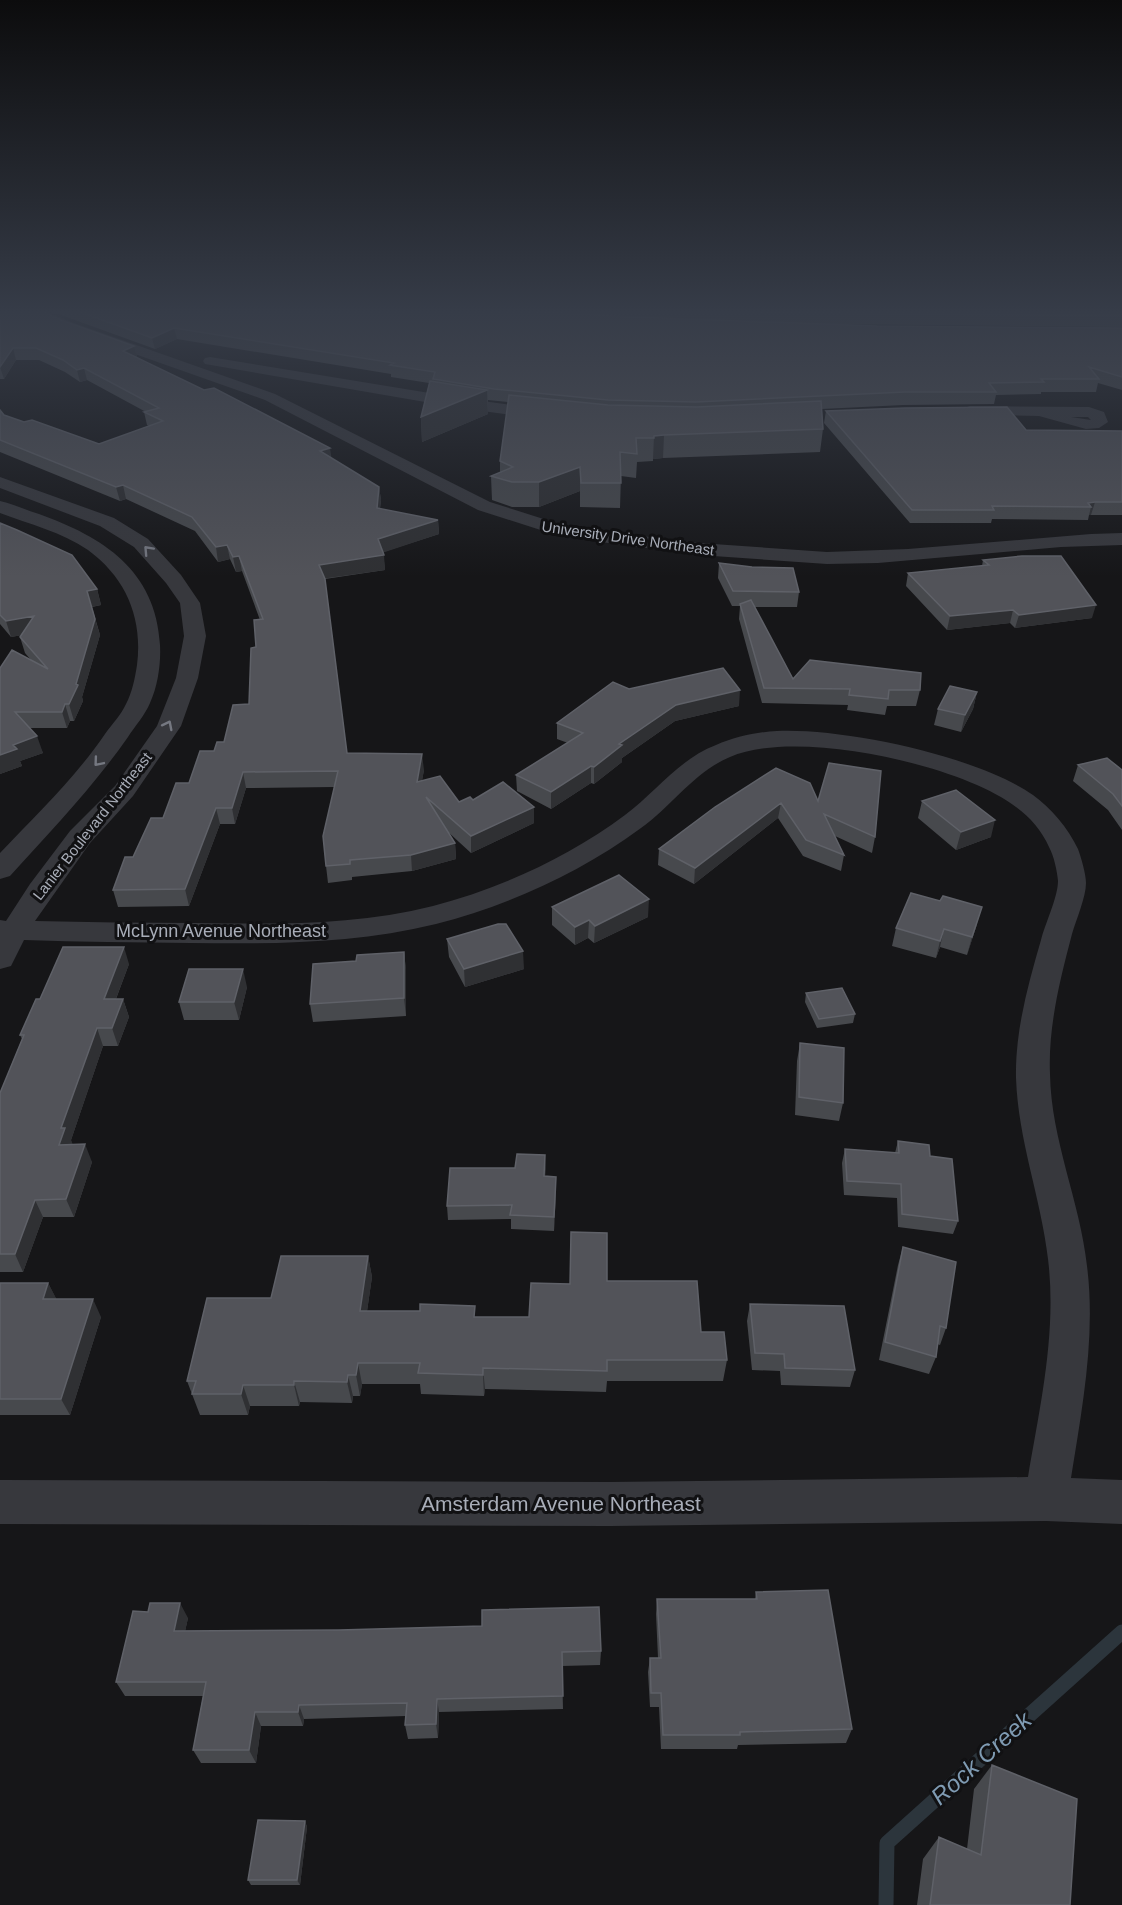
<svg xmlns="http://www.w3.org/2000/svg" width="1122" height="1905" font-family="Helvetica,sans-serif">
	<style>
		.lines { fill: none; stroke-linecap: round; stroke-linejoin: round }
		.stream { stroke: #2c353c; stroke-width: 15 }
		.street { fill: #37383d; fill-rule: evenodd }
		.wall { fill: #47494d }
		.shaded-wall { fill: #2f3033 }
		.building { fill: #525359; stroke: #5f6168; stroke-width: 1.5 }
		.oneway { stroke: #757881 }
		.labels { text-anchor: middle; dominant-baseline: central; stroke-width: 6; stroke-linejoin: round; paint-order: stroke }
		.far-street-label { font-size: 15px; fill: #a8adb8; stroke: #111113 }
		.street-label { font-size: 18px; fill: #a8adb8; stroke: #111113 }
		.near-street-label { font-size: 21px; fill: #a8adb8; stroke: #111113 }
		.near-water-label { font-size: 24px; font-style: italic; fill: #7f9bb3; stroke: #111113 }
	</style>
	<rect width="100%" height="100%" fill="#161618"/>
	<g class="lines">
		<path class="stream" d="M886 1905 887 1843 1122 1632"/>
		<path class="street" d="M28 311H45L74 323 275 394 490 502 553 522 601 531 699 543 827 552 908 549 1091 534 1122 533V545L1061 547 878 563 827 564 699 555 601 542 553 534 478 510 265 400 64 329Z
			M210 357 460 398 548 410 556 415 548 420 460 408 205 364 203 361 205 358Z
			M970 406 1089 407 1104 412 1108 422 1099 428 1086 429 1039 416 964 414 962 411 964 408ZM1071 417H1088L1091 420Z
			M0 477 114 518 148 539 181 575 200 603 206 636 198 678 181 726 133 796 90 843 35 921C88 922 141 923 195 923 275 924 355 926 433 906 501 888 569 857 625 815 656 792 679 759 716 745 735 737 756 732 777 731 845 728 977 756 1033 795 1051 808 1068 828 1078 849 1081 857 1086 874 1086 883 1086 897 1076 920 1072 934 1060 980 1048 1027 1050 1074 1051 1140 1080 1201 1087 1266 1096 1336 1082 1409 1071 1478L1122 1480V1524L1046 1521 610 1526 0 1524V1480L610 1482 1028 1477C1040 1406 1057 1332 1048 1259 1041 1198 1018 1140 1016 1078 1015 1031 1028 985 1041 940 1045 924 1058 897 1058 881 1057 871 1054 856 1049 847 1042 831 1030 817 1016 807 960 764 795 728 730 757 694 772 672 806 641 828 580 873 509 905 436 924 355 944 274 944 191 943 135 942 80 942 24 940L11 966 0 969V920L6 921 30 884 70 831 115 786 157 726 176 678 184 636 180 603 166 583 134 547 100 526 0 488Z
			M0 501C13 504 26 510 39 514 103 537 156 570 160 645 161 663 158 686 150 703 145 715 135 726 128 737 93 787 51 831 10 876L0 879V853C36 815 75 778 105 734 112 724 121 715 126 704 132 693 135 678 137 665 143 618 126 578 88 550 62 532 29 524 0 513Z"/>
	</g>
	<path class="wall" d="M0 311 61 320 134 346 137 357 331 458 379 487 381 500 380 509 438 520 439 534 383 552 385 570 325 579 347 753 424 770 422 780 459 802 473 800 534 823 471 853 447 831 455 843 456 859 412 871 352 877V880L328 883 326 866 334 787 246 788 235 824H220L189 906 118 907 113 890 133 857 214 751 224 742 249 704 256 647 260 620 242 571 236 572 230 559 218 562 195 531 126 499 120 501 0 452V410L4 415 24 422 99 444 149 426 147 425 144 412H146L87 380 80 382 65 372 39 360H16L4 379H0Z
		M50 311H1122V327L832 324 877 326 1122 328V390L1098 383 1096 392H1041V394L996 395 994 404 903 405 822 409 823 429 820 452 663 458 653 459V461L637 462 636 478 621 476 620 508 580 507V491L539 507H512L492 500 491 476 500 473V461L508 402 488 400V414L422 442 421 417 429 383 391 377V374L177 339 155 349Z
		M826 411 1026 430 1122 431V515H1089L1088 520 992 519 991 523H910L824 423Z
		M0 523 97 589 101 605 92 607 100 635 82 697 83 701 74 721H70L67 728H30L43 753 20 761 22 766 0 774V668L31 660 25 653 20 637 22 635 11 637 0 624Z
		M983 560 1092 618 1015 628 1010 623 947 630 906 586 908 573 982 566Z
		M719 563 799 592 797 607H754L793 679 920 690 916 706H887L885 715 847 710 848 705 762 703 739 619 740 606H732L718 578Z
		M629 689 739 706 675 721 622 758V762L594 784 591 783 551 809 517 791 516 775 568 743 557 739V723Z
		M977 692 973 709 961 732 934 725 938 709Z
		M1078 765 1122 770V830L1108 810 1073 781Z
		M776 768 818 801 875 837 872 853 835 836 844 855 841 871 803 856 778 818 694 884 658 865 659 849Z
		M922 801 991 837 956 850 918 818Z
		M552 907 648 917 594 943 588 938 575 945 552 925Z
		M977 924 967 955 940 947 936 958 892 946 896 928Z
		M447 939 524 969 465 987 449 957Z
		M404 952 406 970V1016L313 1022 310 1004 356 961Z
		M129 964 116 999H123L129 1017 118 1046H103L71 1140 72 1145 92 1162 74 1217H43L23 1272H0V1093L22 1039 20 1035 40 999Z
		M247 987 239 1020H184L179 1002Z
		M806 993 855 1014 853 1023 817 1028 805 1002Z
		M800 1043 843 1103 839 1121 795 1115 797 1061Z
		M898 1141 930 1156 958 1221 953 1234 898 1227 897 1198 844 1195 842 1163 845 1149 895 1153Z
		M545 1155V1176L556 1191 554 1231 511 1229V1219L448 1220 447 1206 515 1168Z
		M903 1247 946 1328 940 1345 937 1344 936 1357 929 1374 879 1360 898 1265Z
		M368 1256 372 1277 367 1311 476 1317H529L570 1284 607 1281 701 1332 727 1360 723 1381H607L606 1392 485 1389 484 1396 421 1394 420 1384H362L360 1396H353L352 1403 300 1402 299 1406H250L248 1415H200L187 1381 271 1298Z
		M0 1283H48L56 1299 101 1317 70 1415H0Z
		M750 1304 855 1370 850 1387 781 1385 780 1371 752 1370 747 1321Z
		M756 1592 852 1729 846 1743 738 1745 737 1749H661L659 1707H650L648 1672 650 1658H658L656 1614 657 1599H755Z
		M148 1612 188 1618 185 1631 601 1651 600 1665 562 1666 563 1709 439 1712 438 1738 408 1739 405 1725 406 1716 304 1719 303 1726H261L256 1763H201L193 1750 203 1696H125L116 1682Z
		M992 1765 1070 1905H917L923 1859 939 1837 967 1849 974 1789Z
		M305 1821 307 1827 300 1885H251L248 1880Z"/>
	<path class="shaded-wall" d="M174 328 177 339 155 349 152 338Z
		M134 346 137 357 123 351Z
		M13 348 16 360 4 379 0 367Z
		M84 368 87 380 80 382 77 370Z
		M487 390 488 414 422 442 421 417Z
		M664 435 663 458 653 459 654 436Z
		M330 448 332 461 320 451Z
		M580 467V491L539 507V482Z
		M123 485 126 499 120 501 116 487Z
		M379 487 381 500 378 522 377 508Z
		M1095 502 1091 515H1089L1091 507 1088 503Z
		M438 520 439 534 379 554 378 539Z
		M227 545 230 559 218 562 216 547Z
		M384 555 385 570 321 579 319 565Z
		M239 556 242 571 236 572 233 557Z
		M97 589 101 605 91 607 87 591Z
		M1096 605 1092 618 1015 628 1019 615Z
		M1013 610 1010 623 947 630 950 616Z
		M34 616 39 632 11 637 6 621Z
		M95 619 100 635 82 697 83 701 74 721 69 704Z
		M740 690 739 706 675 721 622 758V762L594 784V767L619 744 676 705Z
		M977 692 973 709 961 732 965 715Z
		M65 704 70 721 67 728 62 712Z
		M37 736 43 753 20 761 22 766 0 774V755L13 745Z
		M422 754 424 770 419 798 417 782Z
		M591 766V783L551 809V792Z
		M243 772 246 788 235 824 232 808Z
		M781 803 778 818 694 884 695 868Z
		M534 807V823L471 853V836Z
		M216 808 220 824 189 906 185 889Z
		M995 820 991 837 956 850 961 832Z
		M455 843 456 859 412 871 411 855Z
		M649 899 648 917 594 943 595 926Z
		M982 907 977 924 967 955 972 937Z
		M589 920 588 938 575 945V927Z
		M944 929 940 947 936 958 940 941Z
		M124 947 129 964 109 1017 104 999Z
		M523 951 524 969 465 987 464 969Z
		M404 952 406 970V1016L404 998Z
		M243 969 247 987 239 1020 234 1002Z
		M123 999 129 1017 118 1046 112 1028Z
		M97 1028 103 1046 71 1140 73 1145H59L61 1128Z
		M85 1144 92 1162 74 1217 66 1199Z
		M545 1155 546 1169 544 1190V1176Z
		M556 1177V1191L554 1231V1217Z
		M35 1200 43 1217 23 1272 15 1254Z
		M368 1256 372 1277 364 1332 360 1311Z
		M48 1283 57 1300 43 1299Z
		M93 1299 101 1317 70 1415 61 1399Z
		M358 1363 362 1384 360 1396 356 1375Z
		M483 1368 485 1389 484 1396 483 1375Z
		M348 1375 353 1396 352 1403 347 1382Z
		M294 1381 300 1402 299 1406 294 1385Z
		M243 1385 250 1406 248 1415 241 1394Z
		M180 1603 188 1618 182 1646 174 1631Z
		M437 1699 439 1712 438 1738 436 1724Z
		M299 1705 304 1719 303 1726 298 1712Z
		M255 1712 261 1726 256 1763 249 1750Z
		M305 1821 307 1827 300 1885 297 1880Z"/>
	<path class="building" d="M0 311H41L61 320 134 346 123 351 204 390 214 388 330 448 320 451 379 487 377 508 438 520 378 539 384 555 319 565 325 579 347 753 422 754 417 782 440 776 459 802 470 797 473 800 503 782 534 807 471 836 426 797 455 843 411 855 350 860V864L326 866 323 836 338 771 243 772 232 808H216L185 889 113 890 125 857H133L151 818H163L176 783H189L200 751H214L217 742H224L233 705 249 704 251 648 256 647 254 620 263 619 239 556 233 557 227 545 216 547 192 517 123 485 116 487 0 440V410L4 415 24 422 32 420 99 444 163 421 144 412 159 408 84 368 77 370 63 360 36 348H13L0 367Z
		M77 311H528L630 317 877 326 1122 328V377L1089 367 1099 379H1041L1044 382 989 383 996 392H905L696 402 608 400 494 389 433 379 435 372 390 365 394 363 174 328 152 338Z
		M735 311H1122V316L795 313Z
		M430 381 487 390 421 417Z
		M509 395 608 405 697 407 821 401 823 429 664 435 654 436V438H636L637 454 620 452 621 483H581L580 467 539 482H512L491 476 513 467 500 461Z
		M1007 407 1026 430 1122 431V502H1095L1088 503 1091 507 992 506 994 510H912L826 411 905 408Z
		M0 523 17 530 72 555 97 589 87 591 95 619 76 684 78 685 69 704H65L62 712H15L37 736 13 745 17 749 0 755V668L12 650 48 669 20 637 34 616 6 621 0 615Z
		M1022 556H1061L1096 605 1019 615 1013 610 950 616 908 573 989 565 983 560Z
		M719 563 752 567 793 568 799 592 733 591Z
		M751 600 793 679 810 660 921 673 920 690H889L888 699 849 695 850 689 764 688 740 604Z
		M723 668 740 690 676 705 619 744 622 745 594 767 591 766 551 792 516 775 583 733 557 723 613 682 629 689Z
		M950 686 977 692 965 715 938 709Z
		M1107 758 1122 770V806L1113 794 1078 765Z
		M829 763 881 771 875 837 824 814 844 855 806 840 781 803 695 868 659 849 715 807 776 768 810 783 818 801Z
		M956 790 995 820 961 832 922 801Z
		M619 875 649 899 595 926 589 920 575 927 552 907Z
		M911 893 940 901 943 896 982 907 972 937 944 929 940 941 896 928Z
		M498 924H506L523 951 464 969 447 939Z
		M63 947H124L104 999H123L112 1028H97L61 1128H65L59 1145 85 1144 66 1199 35 1200 15 1254H0V1093L24 1035H20L36 999H40Z
		M404 952V998L310 1004 313 964 356 961 357 955Z
		M189 969H243L234 1002H179Z
		M842 988 855 1014 819 1019 806 993Z
		M800 1043 844 1048 843 1103 799 1097Z
		M898 1141 929 1145 930 1156 952 1159 958 1221 902 1214 901 1184 847 1181 845 1149 899 1153Z
		M517 1154 545 1155 544 1176 556 1177 554 1217 510 1215 512 1205 447 1206 450 1168H515Z
		M571 1232 607 1233V1281H697L701 1332H724L727 1360H607V1371L483 1368V1375L418 1373 420 1363H358L356 1375H348L347 1382 294 1381V1385H243L241 1394H192L196 1381H187L207 1298H271L281 1256H368L360 1311H420V1304L475 1306 474 1317H529L531 1283 570 1284Z
		M903 1247 956 1262 946 1328 940 1326 936 1357 885 1342Z
		M0 1283H48L43 1299H93L61 1399H0Z
		M750 1304 844 1306 855 1370 785 1368 784 1354 755 1353Z
		M828 1590 852 1729 740 1732V1735H663L661 1693H651L650 1658H661L657 1599H757L756 1592Z
		M150 1603H180L174 1631 339 1630 482 1626V1610L599 1607 601 1651 562 1652 563 1696 437 1699 436 1724 405 1725 407 1703 299 1705 298 1712H255L249 1750H193L206 1682H116L133 1611 148 1612Z
		M992 1765 1077 1799 1070 1905H930L939 1837 981 1855Z
		M258 1820 305 1821 297 1880H248Z"/>
	<defs><path id="oneway-chevron" d="M-2-3.5L2.5 0L-2 3.5" fill="none" stroke-width="1.6" stroke-linecap="round" stroke-linejoin="round" transform="scale(1.5)"/></defs>
	<g class="oneway">
		<use href="#oneway-chevron" transform="translate(148 550) rotate(-133)"/>
		<use href="#oneway-chevron" transform="translate(168 725) rotate(-63)"/>
		<use href="#oneway-chevron" transform="translate(98 762) rotate(130)"/>
	</g>
	<linearGradient id="sky" x2="0" y2="1"><stop stop-color="#0c0c0d"/><stop offset="0.54" stop-color="#363c48"/><stop offset="1" stop-color="#363c48" stop-opacity="0"/></linearGradient>
	<rect width="1122" height="577" fill="url(#sky)"/>
	<g class="labels">
		<g class="far-street-label">
			<text transform="translate(628 538) rotate(8)">University Drive Northeast</text>
			<text transform="translate(92 826) rotate(-52)">Lanier Boulevard Northeast</text>
		</g>
		<g class="street-label">
			<text x="221" y="931">McLynn Avenue Northeast</text>
		</g>
		<g class="near-street-label">
			<text x="561" y="1503">Amsterdam Avenue Northeast</text>
		</g>
		<g class="near-water-label">
			<text transform="translate(981 1758) rotate(-42)">Rock Creek</text>
		</g>
	</g>
</svg>
